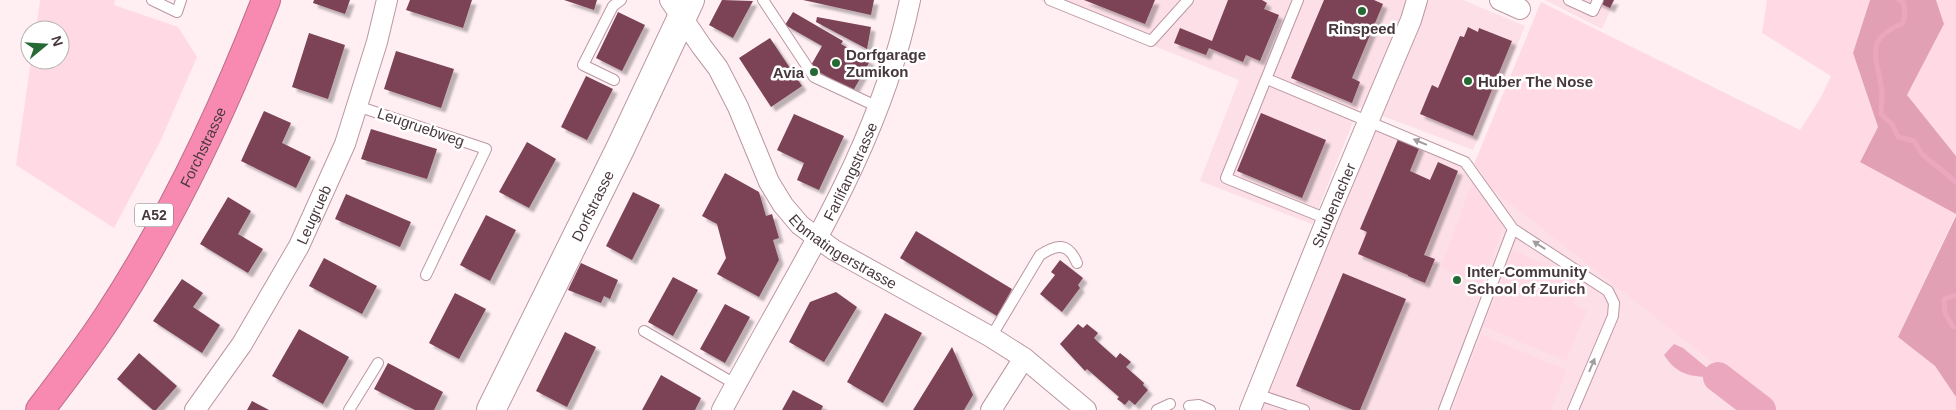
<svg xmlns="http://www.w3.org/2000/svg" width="1956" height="410" font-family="Helvetica,sans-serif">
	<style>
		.built { fill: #fcdfe7 }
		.green { fill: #ffdae5 }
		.forest { fill: #e2a0b5 }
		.water { fill: #eaa7bd }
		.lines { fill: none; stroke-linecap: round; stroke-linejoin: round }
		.stream { stroke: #eaa7bd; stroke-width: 5 }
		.river { stroke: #eaa7bd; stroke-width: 30 }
		.building { fill: #7b4257; filter: url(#shadow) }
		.lane-casing { stroke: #bb97a2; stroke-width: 12 }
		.street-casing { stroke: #bb97a2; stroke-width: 22 }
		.secondary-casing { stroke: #bb97a2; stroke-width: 30 }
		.highway-casing { stroke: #ba6d88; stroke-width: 30 }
		.lane { stroke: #fff; stroke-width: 10 }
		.street { stroke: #fff; stroke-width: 20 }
		.secondary { stroke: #fff; stroke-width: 28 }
		.highway { stroke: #f88ab1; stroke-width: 28 }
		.oneway { fill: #a39c9e }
		.poi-dot { fill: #256934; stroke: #fff; stroke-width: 2 }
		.labels { text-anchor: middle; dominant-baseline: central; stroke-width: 5; stroke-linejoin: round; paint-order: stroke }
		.shield { fill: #fff; stroke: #7e7476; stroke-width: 1 }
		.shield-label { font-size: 14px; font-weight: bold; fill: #47383c }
		.poi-label { font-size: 15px; font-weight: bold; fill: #47383c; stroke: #fff; text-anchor: start }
		.street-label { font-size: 15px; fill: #47383c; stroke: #fff }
	</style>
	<defs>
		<filter id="shadow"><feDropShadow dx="4.5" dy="4.5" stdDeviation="1" flood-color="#0004"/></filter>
	</defs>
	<rect width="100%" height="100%" fill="#ffeff3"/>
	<path class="built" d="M1040 0H1463L1525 26 1473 150 1359 107 1312 224 1200 181 1239 80Z
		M1545 0H1615L1602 29Z
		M1368 121 1465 162 1774 410H1250Z"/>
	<path class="green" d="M40 0H115L114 5 178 27 197 57 160 142 114 228 16 165 31 60H60V30H36Z
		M1767 0H1870L1853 53 1878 127 1860 161 1956 214 1898 337 1935 366 1956 397V410H1774L1493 190 1474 164 1541 2 1800 130 1821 97 1831 76 1762 33Z
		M1936 0H1956V156L1907 95 1944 24Z
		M1473 180 1504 223 1482 284 1441 268Z
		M1513 250 1563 273 1581 285 1573 304 1587 310 1566 361 1483 326 1504 275 1514 279 1502 273Z
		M1481 335 1567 370 1551 410H1452Z"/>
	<path class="forest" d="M1870 0H1936L1944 24 1907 95 1956 156V214L1860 162 1878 127 1853 53Z
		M1956 216V397L1935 366 1898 337Z"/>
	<path class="water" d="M1674 344 1683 348 1718 377C1694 377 1678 377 1664 355Z"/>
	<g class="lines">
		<path class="stream" d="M1899 0 1904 3 1905 17 1902 24C1860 40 1880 62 1882 94 1882 100 1881 107 1881 114L1892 124 1898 137 1914 141 1922 154 1956 182
			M1953 327 1945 313 1944 299 1956 295"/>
		<path class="river" d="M1718 377 1761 410"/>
	</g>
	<path class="building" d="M314 0H350L345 14 313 3Z
		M410 0H472L463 28 406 10Z
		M564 0H597L594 10Z
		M722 0 753 1 733 38 709 25Z
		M803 0H874L871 15Z
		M1084 0H1155L1145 24Z
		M1228 0H1262L1267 3 1264 9 1279 15 1260 61 1246 55 1243 62 1209 48 1206 55 1174 43 1180 28 1212 41Z
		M1324 0H1374L1383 4 1352 78 1360 82 1352 103 1291 78Z
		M1593 0H1614L1610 8Z
		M618 12 645 25 622 71 596 58Z
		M793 12 843 41 841 44 870 61 853 91 810 67 822 46 785 25Z
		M817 17 871 27 867 49 816 22Z
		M1468 27 1478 32 1479 28 1512 41 1473 136 1420 114 1432 85 1438 88 1460 36 1464 37Z
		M309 33 345 45 328 99 292 87Z
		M770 38 802 86 771 107 739 58Z
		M396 51 454 69 441 108 384 89Z
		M586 76 613 89 587 140 561 127Z
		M264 111 291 123 282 143 311 157 296 188 241 161Z
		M1261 113 1326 140 1302 198 1237 171Z
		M794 114 844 136 819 190 797 180 804 163 777 150Z
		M371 129 437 149 427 179 361 159Z
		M1399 137 1420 146 1410 171 1430 180 1438 162 1458 171 1424 255 1435 259 1425 283 1408 276V275L1358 254 1367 232 1360 229Z
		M527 142 556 159 529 208 499 192Z
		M725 173 759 192 766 216 772 214 779 238 773 240 779 260 759 297 717 274 726 258 717 224 702 216Z
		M633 192 660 205 632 260 606 246Z
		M346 194 411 222 400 247 335 219Z
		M228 197 251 211 238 234 263 249 248 273 200 244Z
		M486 215 516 230 490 281 460 265Z
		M916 231 1012 289 997 316 900 258Z
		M324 258 377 286 362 314 309 286Z
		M1060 260 1083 278 1078 285 1080 288 1062 312 1040 294 1055 275 1051 272Z
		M581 263 618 280 610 299 604 296 601 303 568 290Z
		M1343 273 1406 299 1360 410H1353L1296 386Z
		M673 277 698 290 673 336 648 322Z
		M182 279 203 293 193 307 220 325 202 353 153 321Z
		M836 292 857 307 824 362 789 342 810 302Z
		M455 293 486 309 459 359 429 343Z
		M725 304 750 317 725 363 700 349Z
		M885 313 922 333 883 403 847 382Z
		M1078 324 1083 328 1087 324 1098 333 1094 338 1098 342 1116 358 1120 353 1131 362 1126 367 1144 383 1143 385 1148 390 1135 405 1129 400 1125 405 1117 399 1119 397 1087 369 1085 371 1060 344Z
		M299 329 349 357 323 404 272 376Z
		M565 332 596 347 567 407 536 391Z
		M952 347 973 395 964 410H913Z
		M139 353 177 386 156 410H153L117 379Z
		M388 363 443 392 434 410H415L374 389Z
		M661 375 701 398 695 410H642Z
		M793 390 823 406 821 410H782Z
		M252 401 269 410H247Z"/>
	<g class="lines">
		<g class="lane-casing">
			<path id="lane" d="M152 0 177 12 181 0
				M763 0 814 77 878 107
				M1050 0 1151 41 1188 0
				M1298 0 1226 178 1327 219
				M1569 0 1593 11 1598 0
				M1267 79 1465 162 1513 229 1608 291 1614 303 1613 316 1573 410
				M614 80 583 65 613 6 621 0
				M357 106 486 149 426 275
				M644 331 735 384
				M991 337 1040 255C1057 244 1068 242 1077 263
				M1256 394 1304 410
				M1189 406 1199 405 1210 410
				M349 410 378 363
				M1157 410 1170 404
				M1444 410 1513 229"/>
		</g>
		<g class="street-casing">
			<g id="street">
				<path id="s1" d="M670 0 702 47 718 68 738 107 769 182 783 205 800 225 834 250 991 337 1024 358 1086 410"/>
				<path d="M1500 0 1520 9"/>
				<path id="s2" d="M195 410 242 344 299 246 345 144 377 42 387 0"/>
				<path id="s3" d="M722 410C793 276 879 151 910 0"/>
				<path d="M991 410 1024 358"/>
				<path id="s4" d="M1250 410 1327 219 1411 20 1417 0"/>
			</g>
		</g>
		<g class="secondary-casing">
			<g id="secondary">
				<path id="s5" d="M491 410 620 149 690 0"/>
			</g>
		</g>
		<g class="highway-casing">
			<g id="highway">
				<path id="s6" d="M40 410C63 380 86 350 107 318 172 219 223 111 266 0"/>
			</g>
		</g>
		<use href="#lane" class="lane"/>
		<use href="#street" class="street"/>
		<use href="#secondary" class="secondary"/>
		<use href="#highway" class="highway"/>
	</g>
	<defs><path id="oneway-solid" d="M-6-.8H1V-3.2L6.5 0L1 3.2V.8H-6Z" transform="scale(1.25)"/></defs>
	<g class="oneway">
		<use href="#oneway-solid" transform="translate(1420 142) rotate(-157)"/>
		<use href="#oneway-solid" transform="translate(1539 245) rotate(-147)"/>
		<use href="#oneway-solid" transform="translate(1592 365) rotate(-67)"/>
	</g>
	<g class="poi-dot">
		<circle cx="1362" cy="11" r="5"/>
		<circle cx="836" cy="63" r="5"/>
		<circle cx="814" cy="72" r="5"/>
		<circle cx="1468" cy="81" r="5"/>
		<circle cx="1457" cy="280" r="5"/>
	</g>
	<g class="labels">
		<rect class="shield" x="135" y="203.5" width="38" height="23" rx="4"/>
		<g class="shield-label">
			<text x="154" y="215">A52</text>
		</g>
		<g class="poi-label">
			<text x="1362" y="28" text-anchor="middle">Rinspeed</text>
			<text x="846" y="54">Dorfgarage<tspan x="846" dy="17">Zumikon</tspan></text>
			<text x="804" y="72" text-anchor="end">Avia</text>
			<text x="1478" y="81">Huber The Nose</text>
			<text x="1467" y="271">Inter-Community<tspan x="1467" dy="17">School of Zurich</tspan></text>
		</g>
		<g class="street-label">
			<text transform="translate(421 127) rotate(19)">Leugruebweg</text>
			<text stroke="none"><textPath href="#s6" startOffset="310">Forchstrasse</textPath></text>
			<text stroke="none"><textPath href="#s3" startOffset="271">Farlifangstrasse</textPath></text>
			<text stroke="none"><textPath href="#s4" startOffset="221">Strubenacher</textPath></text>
			<text stroke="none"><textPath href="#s5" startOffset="228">Dorfstrasse</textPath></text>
			<text stroke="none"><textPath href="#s2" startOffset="229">Leugrueb</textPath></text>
			<text stroke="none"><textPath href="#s1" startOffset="312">Ebmatingerstrasse</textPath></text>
		</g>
	</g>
	<g transform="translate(45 45) rotate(72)"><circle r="24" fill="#ffffff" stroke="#b5afb1"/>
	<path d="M0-4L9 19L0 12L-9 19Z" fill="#256934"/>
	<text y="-8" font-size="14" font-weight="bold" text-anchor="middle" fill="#47383c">N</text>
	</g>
</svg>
